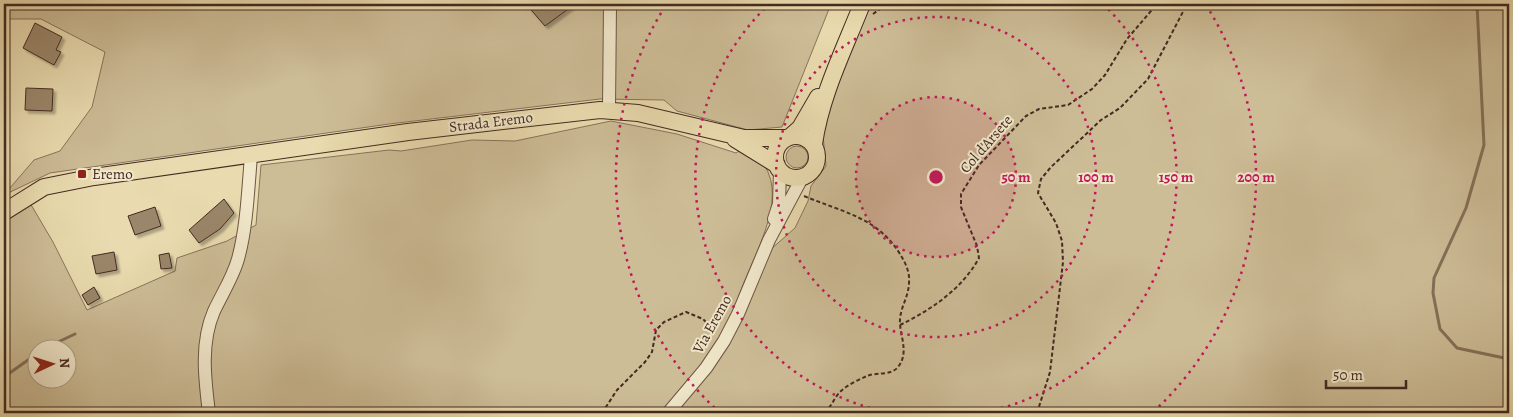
<svg xmlns="http://www.w3.org/2000/svg" width="1513" height="417" font-family="Alegreya,serif">
	<style>
		.green { fill: #cdbd97; stroke: #88745c; fill-rule: evenodd }
		.lines { fill: none; stroke-linecap: round; stroke-linejoin: round }
		.stream { stroke: #857058; stroke-width: 3 }
		.building { fill: #9a866a; stroke: #442a20; filter: url(#shadow) }
		.minor-casing { stroke: #6d5644; stroke-width: 14 }
		.major-casing { stroke: #442a20; stroke-width: 18 }
		.path { stroke: #442a20; stroke-width: 2; stroke-dasharray: 4 2.5; stroke-linecap: butt }
		.minor { stroke: #f1e8cb; stroke-width: 12 }
		.major { stroke: #e9dbaf; stroke-width: 16 }
		.ring { fill: none; stroke: #c2185b; stroke-width: 2.5; stroke-dasharray: 2.5 5 }
		.poi-dot { fill: #8f2418; stroke: #f1e8cb; stroke-width: 2 }
		.labels { text-anchor: middle; dominant-baseline: central; stroke-width: 4; stroke-linejoin: round; paint-order: stroke }
		.street-label { font-size: 15px; fill: #442a20; stroke: #f1e8cb }
		.poi-label { font-size: 15px; fill: #442a20; stroke: #f1e8cb; text-anchor: start }
		.centre { fill: #c2185b; stroke: #f1e8cb; stroke-width: 2.5 }
		.ring-label { font-size: 15px; text-anchor: middle; font-weight: bold; fill: #c2185b; stroke: #f1e8cb; stroke-width: 4; stroke-linejoin: round; paint-order: stroke }
	</style>
	<defs>
		<filter id="shadow"><feDropShadow dx="3" dy="3" stdDeviation="1" flood-color="#0004"/></filter>
	</defs>
	<rect width="100%" height="100%" fill="#e9dbaf"/>
	<filter id="stains"><feTurbulence type="fractalNoise" baseFrequency=".004" numOctaves="4"/><feColorMatrix values="0 0 0 0 .2 0 0 0 0 .09 0 0 0 0 .02 0 0 0 .5 -.17"/></filter>
	<radialGradient id="worn" r=".72"><stop offset=".6" stop-color="#630" stop-opacity="0"/><stop offset="1" stop-color="#630" stop-opacity=".3"/></radialGradient>
	<path class="green" d="M4 4H831L782 127 748 130 677 111 664 100 600 99 389 124 50 173 4 195 34 160 60 151 92 107 105 52 41 19H4Z
		M869 4H1509V413H4V223L30 203 53 242 87 310 175 271 177 258 227 241 256 225 261 165 389 150 401 151 472 140 515 141 611 121 677 134 736 153 742 149C751 155 764 162 768 172 785 210 747 266 737 302L770 250 795 228 808 201 811 186 826 166 822 125ZM38 350H68V380H38Z
		M786 157a11 11 0 1 1 22 0a11 11 0 1 1-22 0Z"/>
	<g class="lines">
		<path class="stream" d="M1477 4 1484 145 1466 208 1434 278 1433 293 1440 329 1457 348 1509 359
			M41 350 75 334
			M4 377 38 353"/>
	</g>
	<path class="building" d="M526 4 546 5 575 4 545 26Z
		M35 23 62 37 56 50 61 52 54 65 23 48Z
		M26 88 53 89 52 111 25 110Z
		M224 199 234 213 220 229 199 243 189 230Z
		M155 207 161 226 135 235 128 216Z
		M114 252 117 270 96 274 92 256Z
		M169 253 172 268 161 269 159 255Z
		M94 287 100 298 88 305 82 295Z"/>
	<g class="lines">
		<g class="minor-casing">
			<path id="minor" d="M609 109 610 4
				M774 219 779 204 780 170
				M209 413C205 380 200 343 214 311 222 294 233 277 238 259 247 226 248 190 251 156
				M668 413 706 368 724 341 738 314 769 240 802 178"/>
		</g>
		<g class="major-casing">
			<path id="major" d="M775 157a21 21 0 1 1 42 0a21 21 0 1 1-42 0Z
				M791 136 800 128 818 97
				M735 139 777 165
				M814 144C821 95 844 50 862 4
				M4 212 44 187 94 177 408 132 600 110 638 113 744 138H786"/>
		</g>
		<path class="path" d="M873 14 887 4
			M804 196C842 212 877 217 900 254 905 262 910 272 909 282 909 296 901 306 900 319 899 335 910 352 898 367 891 376 876 372 867 376 858 380 847 385 840 392 834 398 831 407 825 413
			M900 325C931 310 962 289 979 258L977 246 961 207V194L979 165 1026 116 1039 109 1068 105 1092 89 1105 75 1127 39 1157 4
			M602 413 617 390 645 362 652 352 656 330 664 322 686 312 703 319 716 332
			M1037 413 1050 372 1063 262 1062 241 1056 223 1038 193 1041 179 1051 167 1101 120 1120 108 1148 79 1187 4"/>
		<use href="#minor" class="minor"/>
		<use href="#major" class="major"/>
	</g>
	<circle cx="936" cy="177" r="80" fill="#c2185b" fill-opacity=".12"/>
	<g class="ring">
		<circle cx="936" cy="177" r="80"/>
		<circle cx="936" cy="177" r="160"/>
		<path d="M892 413A240 240 0 0 1 769 4M1103 4A240 240 0 0 1 980 413"/>
		<path d="M720 413A320 320 0 0 1 666 5M1206 5A320 320 0 0 1 1152 413"/>
	</g>
	<rect class="poi-dot" x="77" y="169" width="10" height="10" rx="2.5"/>
	<g class="labels">
		<g class="street-label">
			<text transform="translate(491 122) rotate(-7)">Strada Eremo</text>
			<text transform="translate(986 144) rotate(-49)">Col d'Arsete</text>
			<text transform="translate(712 324) rotate(-61)">Via Eremo</text>
		</g>
		<g class="poi-label">
			<text x="92" y="174">Eremo</text>
		</g>
	</g>
	<circle cx="936" cy="177" r="8" class="centre"/>
	<g class="ring-label">
		<text x="1016" y="182">50 m</text>
		<text x="1096" y="182">100 m</text>
		<text x="1176" y="182">150 m</text>
		<text x="1256" y="182">200 m</text>
	</g>
	<rect width="1513" height="417" fill="none" stroke="#e9dbaf" stroke-width="20"/>
	<rect x="5" y="5" width="1503" height="407" fill="none" stroke="#442a20" stroke-width="2.5"/>
	<rect x="10" y="10" width="1493" height="397" fill="none" stroke="#442a20"/>
	<g transform="translate(52 364) rotate(86)"><circle r="24" fill="#f1e8cb" stroke="#ac9c87"/>
	<path d="M0-4L9 19L0 12L-9 19Z" fill="#8f2418"/>
	<text y="-8" font-size="14" font-weight="bold" text-anchor="middle" fill="#442a20">N</text>
	</g>
	<path d="M1326 380v8h80v-8" fill="none" stroke="#442a20" stroke-width="2.5"/>
	<text x="1333" y="380" font-size="15" fill="#442a20" stroke="#f1e8cb" stroke-width="4" paint-order="stroke">50 m</text>
	<rect width="100%" height="100%" filter="url(#stains)"/>
	<rect width="100%" height="100%" fill="url(#worn)"/>
</svg>
